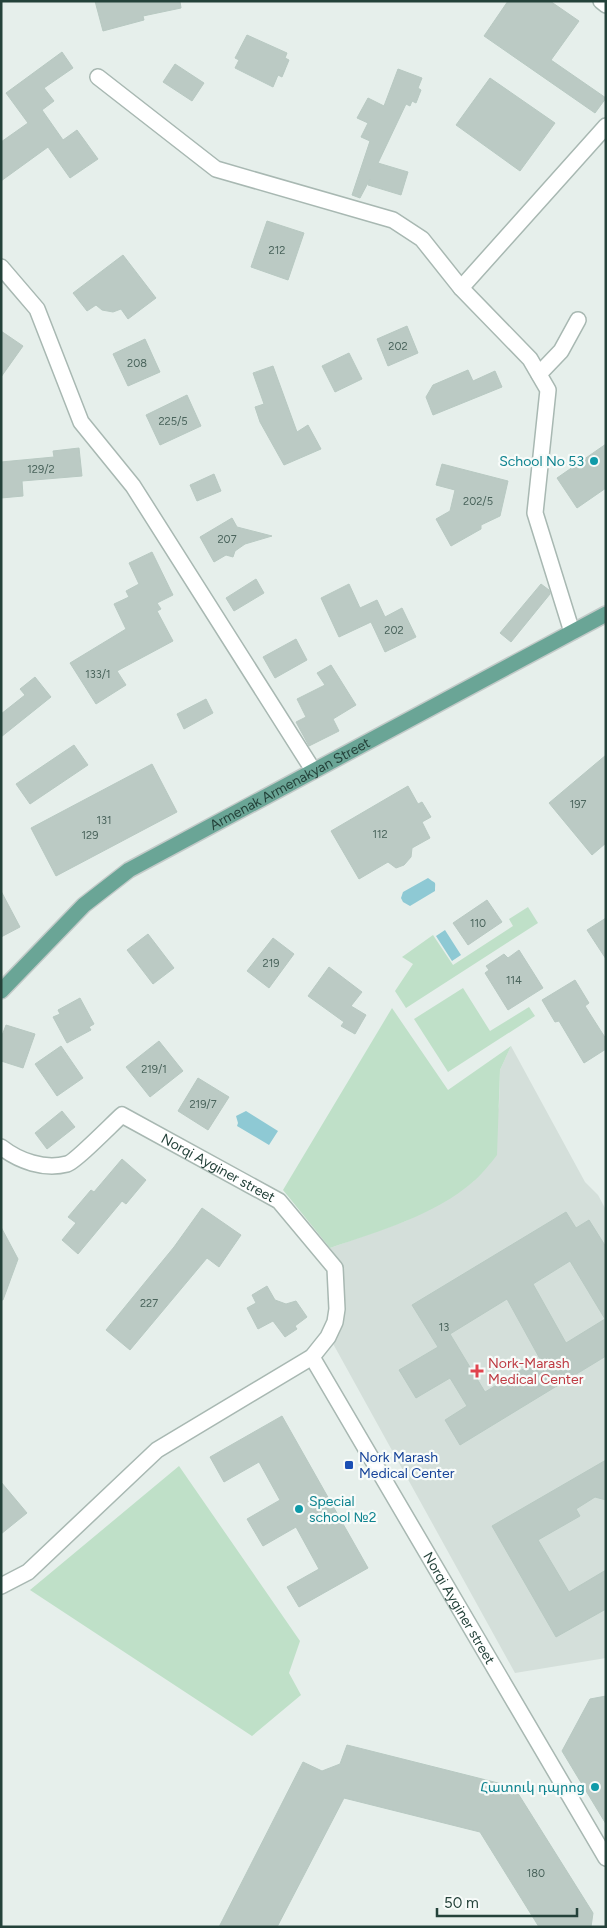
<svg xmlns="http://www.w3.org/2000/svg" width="607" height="1928" font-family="Figtree,'Noto Sans Armenian',sans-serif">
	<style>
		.built { fill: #d4dfda }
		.green { fill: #bfe0c8 }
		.water { fill: #8ec9d4 }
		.building { fill: #bbcac4; stroke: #b8c9c2; fill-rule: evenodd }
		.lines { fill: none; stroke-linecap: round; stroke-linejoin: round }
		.minor-casing { stroke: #a8b8b2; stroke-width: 18 }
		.major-casing { stroke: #c2cac8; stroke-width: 18 }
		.minor { stroke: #fff; stroke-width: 15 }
		.major { stroke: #6aa596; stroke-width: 15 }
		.culture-dot { fill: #0f9aa8; stroke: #f7fbf9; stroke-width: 2 }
		.health-dot { fill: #e0444e; stroke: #f7fbf9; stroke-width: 2 }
		.transit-dot { fill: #1a4fb4; stroke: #f7fbf9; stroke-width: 2 }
		.labels { text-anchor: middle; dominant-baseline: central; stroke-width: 4.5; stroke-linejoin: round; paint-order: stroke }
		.number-label { font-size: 11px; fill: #4a645c }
		.culture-label { font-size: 14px; fill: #0d838f; stroke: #f7fbf9; text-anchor: end }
		.street-label { font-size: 14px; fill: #24423a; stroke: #f7fbf9 }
		.health-label { font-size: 14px; fill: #be3a42; stroke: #f7fbf9; text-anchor: start }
		.transit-label { font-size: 14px; fill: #164399; stroke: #f7fbf9; text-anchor: start }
	</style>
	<rect width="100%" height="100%" fill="#e6efeb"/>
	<path class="built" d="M511 1046 585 1182 598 1195 606 1210V1658L515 1673 331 1340 344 1309 342 1265 330 1248 406 1221 444 1201 474 1181 499 1106 500 1070Z"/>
	<path class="green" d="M528 907 538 923 406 1008 395 991 413 964 402 957 433 935 453 965 513 926 509 919Z
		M463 988 490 1031 529 1007 535 1016 448 1072 414 1019Z
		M392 1008 448 1090 511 1046 500 1070 497 1155C490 1164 482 1174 474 1181 434 1216 379 1231 330 1248L283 1190Z
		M179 1466 300 1641 289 1673 301 1695 252 1736 30 1590Z"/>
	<path class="water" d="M428 878C437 885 435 880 435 891L410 906 403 902 401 898 403 892Z
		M445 930 461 955 452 961 436 936Z
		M246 1111 278 1131 269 1145 237 1126 238 1123 236 1116Z"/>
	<path class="building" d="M95 1H180L181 8 143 16 144 20 103 31Z
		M508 1H550L579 21 551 60 606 98 595 113 484 36Z
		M247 35 287 53 285 58 289 60 282 77 278 75 273 87 235 68 239 60 235 58Z
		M62 52 73 68 44 88 54 101 42 110 63 140 77 130 98 159 70 178 48 147 1 181V142L28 123 6 93Z
		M175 64 204 83 192 101 163 82Z
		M398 69 422 78 418 88 421 90 416 103 412 101 410 106 406 104 378 163 408 172 401 195 368 185 370 179 360 198 352 195 370 141 361 137 368 123 357 118 368 98 384 106Z
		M490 78 555 123 520 171 456 125Z
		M267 221 304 233 288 280 251 267Z
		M123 255 156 298 128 319 121 309 113 312 102 310 96 305 87 311 73 293Z
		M407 326 418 353 388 366 377 339Z
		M1 331 23 346 1 377Z
		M145 339 160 372 128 386 113 354Z
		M349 353 362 379 335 392 322 366Z
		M273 366 297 432 308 425 321 449 284 465 260 422 255 407 264 404 253 373Z
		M468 370 473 381 495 371 502 387 433 415 426 397 433 385Z
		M187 395 201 426 160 445 146 415Z
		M606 444V488L577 508 557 478Z
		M79 448 82 476 22 481 23 496 1 498V462L54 457 53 451Z
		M442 464 508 481 500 516 481 525V529L451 546 436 519 450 511 455 490 436 485Z
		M214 474 221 491 197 501 190 485Z
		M232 518 237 527 272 536 245 544 235 551 233 557 226 555 214 562 200 537Z
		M152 552 173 595 157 603 161 609 157 611 173 641 117 671 126 685 96 704 70 663 126 629 114 604 129 597 126 591 139 584 129 563Z
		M256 579 264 593 234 611 226 598Z
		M349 584 360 608 377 600 385 617 402 608 416 637 385 652 371 622 339 637 321 598Z
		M541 584 549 590 550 594 511 642 500 633Z
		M296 639 307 660 275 678 263 657Z
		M331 665 356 705 333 719 339 731 309 746 296 722 306 717 297 699 325 685 317 673Z
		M35 677 51 697 1 737V714L25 695 20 689Z
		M206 699 213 713 184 729 177 714Z
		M74 745 88 765 30 804 16 784Z
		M606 755V843L592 855 549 803Z
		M152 764 177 812 56 876 31 828Z
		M408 786 418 804 422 802 431 817 422 822 430 838 412 848 411 857 404 865 396 868 388 862 359 879 331 831Z
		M1 891 20 927 1 937Z
		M487 900 502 922 468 945 453 923Z
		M606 918V959L587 930Z
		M148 934 174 968 153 984 127 950Z
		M273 938 294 954 269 988 247 971Z
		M519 950 543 988 508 1010 485 973 489 970 486 966 504 954 508 958Z
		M329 967 362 992 351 1006 366 1015 355 1034 341 1026 344 1022 308 996Z
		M575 980 589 1003 585 1006 606 1039V1049L584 1063 559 1021 555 1022 542 1000Z
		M80 998 94 1024 89 1027 91 1030 67 1043 53 1017 60 1014 58 1010Z
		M6 1025 35 1034 23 1068 1 1061V1038Z
		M159 1041 183 1071 150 1097 126 1067Z
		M61 1046 83 1078 57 1096 35 1064Z
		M198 1078 229 1097 208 1130 178 1111Z
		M62 1111 75 1127 47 1149 35 1133Z
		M122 1159 146 1180 126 1204 122 1201 78 1254 62 1240 76 1223 68 1217 91 1190 94 1192Z
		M202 1208 241 1235 219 1267 207 1258 130 1350 106 1330 174 1247Z
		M566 1212 576 1228 589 1220 606 1247V1356L460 1445 445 1420 467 1406 450 1378 416 1398 399 1370 438 1347 412 1305ZM570 1261 605 1319 566 1343 533 1284ZM507 1299 540 1359 485 1392 450 1334Z
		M1 1227 18 1259 3 1300H1Z
		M267 1286 275 1300 286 1304 296 1301 307 1317 295 1326 297 1329 285 1337 273 1321 258 1329 247 1308 256 1303 252 1295Z
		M282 1416 368 1568 299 1607 287 1587 319 1569 296 1527 263 1546 247 1519 280 1500 259 1462 224 1482 210 1457Z
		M606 1460V1500L595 1497 576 1509 580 1516 538 1540 569 1592 606 1570V1609L556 1637 492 1526Z
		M1 1482 27 1513 1 1534Z
		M606 1696V1824L562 1751 590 1699Z
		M347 1745 514 1787 593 1913 591 1927H539L480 1832 344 1798 277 1927H219L303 1762 322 1771 340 1764Z"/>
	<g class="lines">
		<g class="minor-casing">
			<g id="minor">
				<path d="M601 1 606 5"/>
				<path d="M98 77 216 169 393 220 422 239 461 288 530 359 548 390 535 513 572 632"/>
				<path d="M1 267 37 309 81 422 133 486 313 770"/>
				<path d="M461 288 606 126"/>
				<path d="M539 374 561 351 578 320"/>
				<path id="s1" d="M1 1147C19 1161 44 1170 67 1164 75 1162 113 1123 122 1115L279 1201 335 1268 337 1309 335 1322 328 1337 312 1357 157 1450 28 1572 1 1586"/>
				<path id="s2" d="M312 1357 606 1858"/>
			</g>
		</g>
		<g class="major-casing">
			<g id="major">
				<path id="s3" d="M1 991 84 905 129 870 606 614"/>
			</g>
		</g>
		<use href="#minor" class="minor"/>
		<use href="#major" class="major"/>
	</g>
	<g class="culture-dot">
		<circle cx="594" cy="461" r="5"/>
		<circle cx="299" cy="1509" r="5"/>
		<circle cx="595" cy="1787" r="5"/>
	</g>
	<path class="health-dot" d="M474.5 1363.5h5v5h5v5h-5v5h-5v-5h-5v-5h5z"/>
	<rect class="transit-dot" x="344" y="1460" width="10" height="10" rx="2.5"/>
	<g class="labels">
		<g class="number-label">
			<text x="277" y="250">212</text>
			<text x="398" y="346">202</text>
			<text x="137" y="363">208</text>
			<text x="173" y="421">225/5</text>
			<text x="41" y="469">129/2</text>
			<text x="478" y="501">202/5</text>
			<text x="227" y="539">207</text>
			<text x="394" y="630">202</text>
			<text x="98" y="674">133/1</text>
			<text x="578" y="804">197</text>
			<text x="104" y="820">131</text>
			<text x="380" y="834">112</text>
			<text x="90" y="835">129</text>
			<text x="478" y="923">110</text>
			<text x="271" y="963">219</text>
			<text x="514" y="980">114</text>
			<text x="154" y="1069">219/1</text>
			<text x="203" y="1104">219/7</text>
			<text x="149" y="1303">227</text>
			<text x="444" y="1327">13</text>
			<text x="536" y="1873">180</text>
		</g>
		<g class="culture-label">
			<text x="584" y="461">School No 53</text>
			<text x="309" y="1501" text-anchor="start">Special<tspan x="309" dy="16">school №2</tspan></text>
			<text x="585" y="1787">Հատուկ դպրոց</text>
		</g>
		<g class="street-label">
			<text stroke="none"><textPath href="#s3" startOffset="359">Armenak Armenakyan Street</textPath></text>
			<text stroke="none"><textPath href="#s1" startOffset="254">Norqi Ayginer street</textPath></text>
			<text stroke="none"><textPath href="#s2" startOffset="291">Norqi Ayginer street</textPath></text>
		</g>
		<g class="health-label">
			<text x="488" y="1363">Nork-Marash<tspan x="488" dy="16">Medical Center</tspan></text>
		</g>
		<g class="transit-label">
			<text x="359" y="1457">Nork Marash<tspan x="359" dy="16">Medical Center</tspan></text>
		</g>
	</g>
	<rect width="607" height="1928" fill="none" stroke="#24423a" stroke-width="5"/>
	<path d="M437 1908v8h140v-8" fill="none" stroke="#24423a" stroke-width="2.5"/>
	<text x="444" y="1908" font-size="15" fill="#24423a" stroke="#f7fbf9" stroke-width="4" paint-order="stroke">50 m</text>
</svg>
